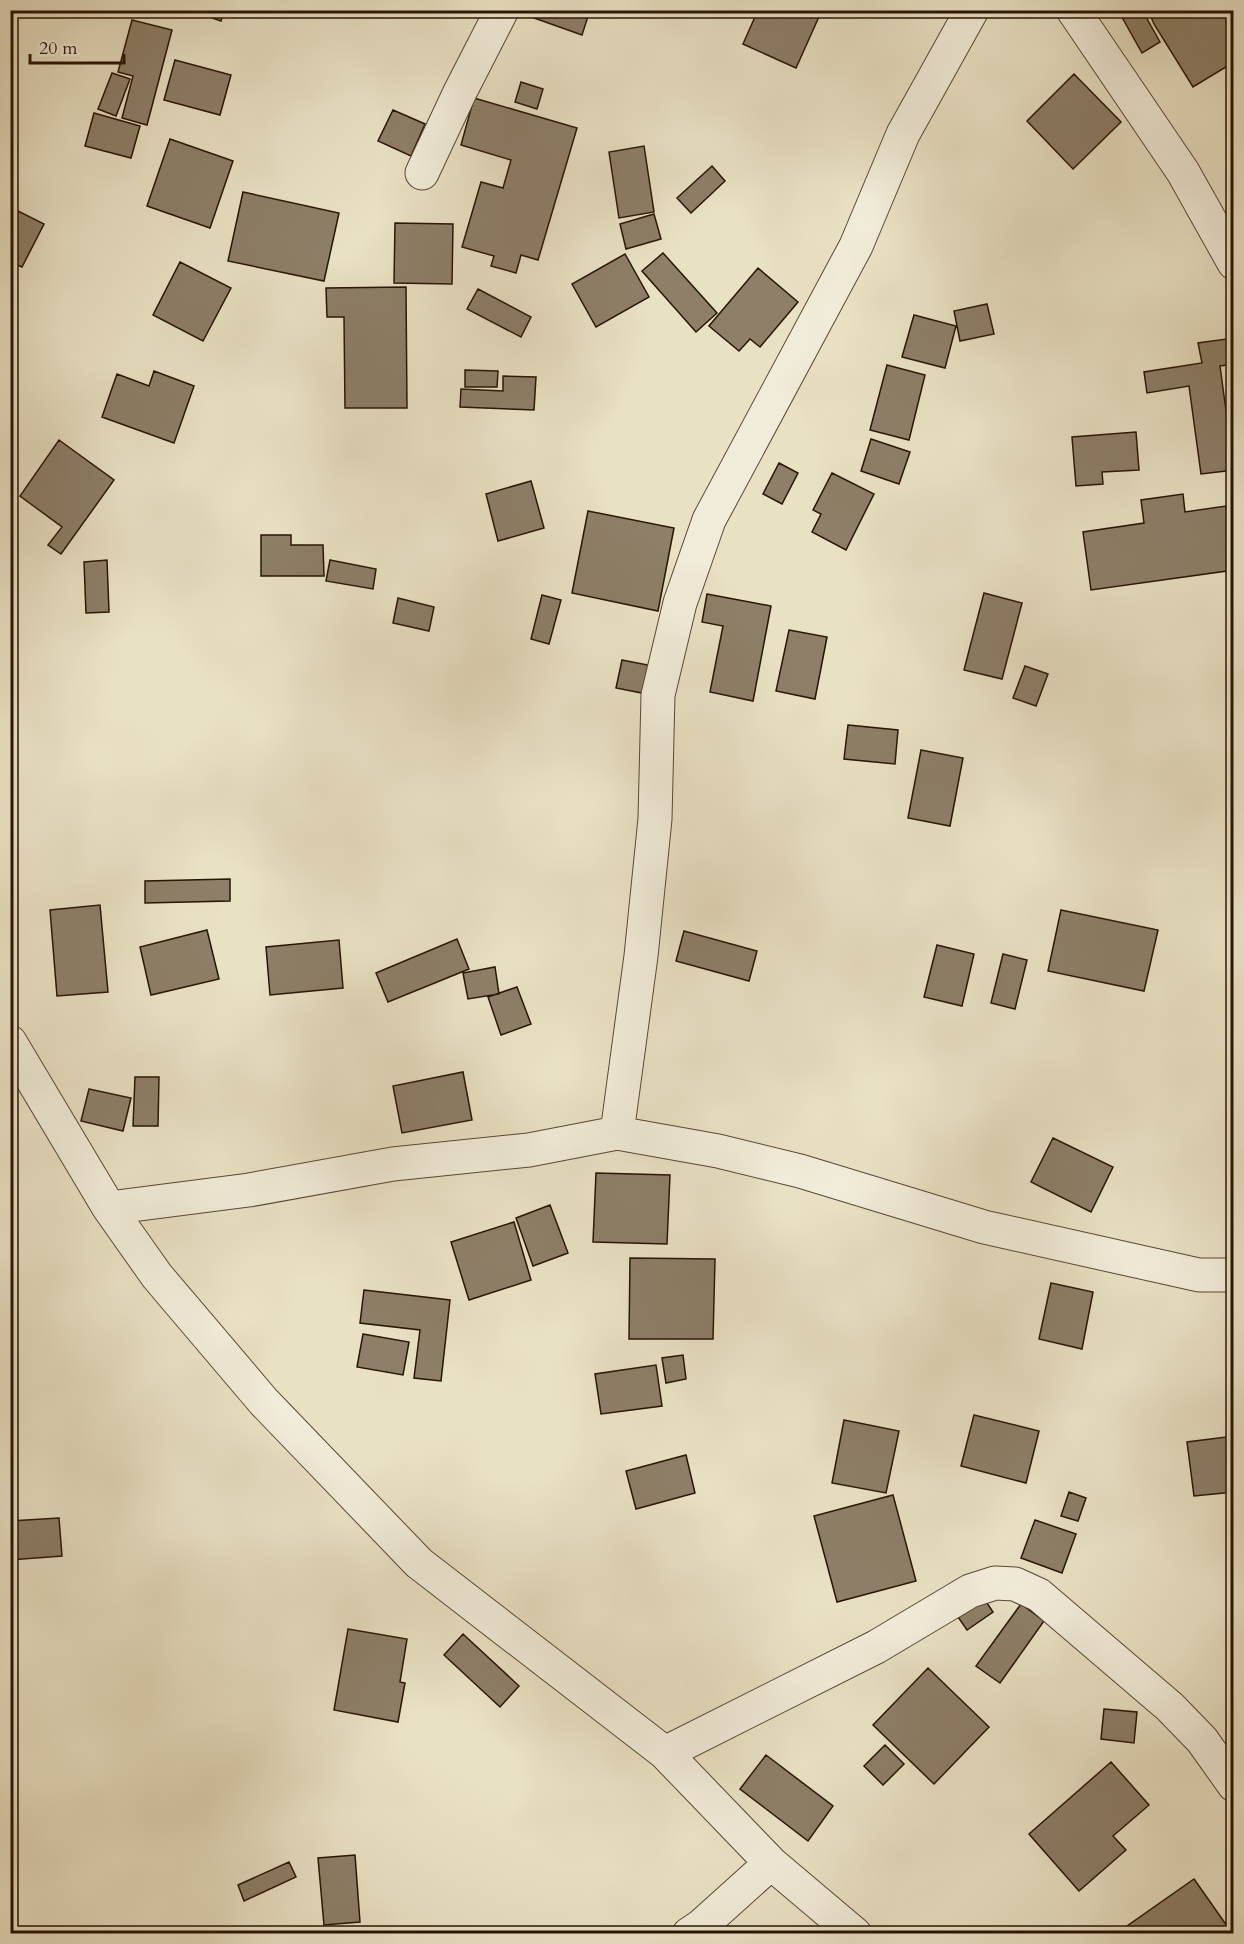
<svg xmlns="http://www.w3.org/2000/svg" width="1244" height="1944" font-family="Cardo,serif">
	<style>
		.building { fill: #8d7f68; stroke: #291405; stroke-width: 1.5 }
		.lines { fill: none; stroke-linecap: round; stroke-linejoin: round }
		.minor-casing { stroke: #594735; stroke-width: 35 }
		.minor { stroke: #f1ecd9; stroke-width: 33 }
	</style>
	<rect width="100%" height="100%" fill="#e9e1c4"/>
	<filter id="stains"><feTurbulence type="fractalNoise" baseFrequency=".00333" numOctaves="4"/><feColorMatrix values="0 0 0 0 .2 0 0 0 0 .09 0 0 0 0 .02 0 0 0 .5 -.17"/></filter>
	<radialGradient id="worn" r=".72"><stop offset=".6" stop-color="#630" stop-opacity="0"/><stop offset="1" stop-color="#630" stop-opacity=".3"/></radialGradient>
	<path class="building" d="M189 10H224L221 21Z
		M521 10H590L582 35 520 13Z
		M758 10H822L796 68 743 44Z
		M1118 10H1142L1160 42 1142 53Z
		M1148 10H1234V62L1193 87 1154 24Z
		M132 20 172 30 147 125 122 118 133 76 118 72Z
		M175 60 231 75 220 115 164 100Z
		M112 73 130 79 116 116 98 109Z
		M1074 74 1121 122 1073 169 1027 121Z
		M521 82 543 89 537 109 515 102Z
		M474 98 577 128 538 260 521 255 516 273 491 266 494 256 462 247 481 182 503 188 511 160 461 145Z
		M393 110 425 124 411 156 378 141Z
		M94 113 140 126 131 158 85 146Z
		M170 139 233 161 210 228 147 206Z
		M644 146 654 212 619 218 609 152Z
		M712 166 725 181 691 213 677 198Z
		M243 192 339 213 324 281 228 261Z
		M10 207 44 224 22 267 10 262Z
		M654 214 661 239 626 249 620 224Z
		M395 223 453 224 452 284 394 283Z
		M663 253 717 313 696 332 642 271Z
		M625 254 649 297 596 327 572 284Z
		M180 262 231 288 203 341 153 315Z
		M758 268 798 302 760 347 750 339 739 351 709 326Z
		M406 287 407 408H345L344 317H327L326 288Z
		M478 289 531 317 521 337 467 309Z
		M987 304 994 334 960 341 954 311Z
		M914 315 956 326 945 368 902 357Z
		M1234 338V364L1220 366 1234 470 1201 474 1189 386 1147 393 1144 372 1202 363 1198 343Z
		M887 365 925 375 909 440 870 430Z
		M465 370 498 371 497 387H465Z
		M154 371 194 386 174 443 102 417 117 374 149 386Z
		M503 376 536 377 534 410 460 407 461 389 503 391Z
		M1136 432 1139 470 1102 472 1103 484 1076 486 1072 437Z
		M871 439 910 452 899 484 861 471Z
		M59 440 114 480 61 554 48 545 62 527 20 496Z
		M779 463 798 473 782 504 763 494Z
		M832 473 874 494 846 550 812 532 821 514 813 510Z
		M531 481 544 528 498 541 486 494Z
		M1183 494 1185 512 1226 506 1234 557V570L1091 590 1083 532 1144 523 1141 500Z
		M588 511 674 528 658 611 572 593Z
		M261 535H291V545H323L324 576H261Z
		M107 560 109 612 86 613 84 562Z
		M330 560 376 569 373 589 326 581Z
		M984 593 1022 603 1002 679 964 670Z
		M707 594 771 606 753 701 710 692 723 626 702 622Z
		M542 595 561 600 549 644 531 639Z
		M398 598 434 607 429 631 393 623Z
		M789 630 827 637 815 699 776 691Z
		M622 660 653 666 647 694 616 688Z
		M1025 666 1048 674 1036 706 1013 698Z
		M848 725 898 730 895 764 844 759Z
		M921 750 963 758 950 826 908 818Z
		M230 879V901L145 903V881Z
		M100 905 108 992 57 996 50 910Z
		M1061 910 1158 930 1144 991 1048 971Z
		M207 930 219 979 151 995 140 947Z
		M684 931 757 951 749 981 676 961Z
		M457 939 469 969 388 1002 376 973Z
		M339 940 343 988 270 995 266 947Z
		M937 945 974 954 962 1006 924 997Z
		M1003 954 1027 960 1015 1009 991 1003Z
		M495 967 499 994 468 999 463 973Z
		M517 987 531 1024 501 1035 488 997Z
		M463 1072 472 1120 402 1133 393 1086Z
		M135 1077H159L158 1126H133Z
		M89 1089 131 1098 123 1131 81 1121Z
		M1053 1138 1113 1167 1091 1212 1031 1182Z
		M596 1173 670 1175 667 1244 593 1242Z
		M550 1205 568 1253 533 1266 516 1218Z
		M514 1222 531 1280 469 1300 451 1242Z
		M630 1258 715 1259 713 1339H629Z
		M1051 1283 1093 1292 1082 1349 1039 1339Z
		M364 1290 450 1300 441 1381 414 1378 420 1330 360 1323Z
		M363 1334 409 1342 403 1375 357 1367Z
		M683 1355 686 1379 666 1383 662 1358Z
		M656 1365 662 1406 601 1414 595 1374Z
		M974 1415 1039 1431 1026 1483 961 1466Z
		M844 1420 899 1431 886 1493 832 1483Z
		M1234 1436V1492L1194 1496 1187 1442Z
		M686 1455 695 1493 636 1509 626 1471Z
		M1069 1492 1086 1498 1078 1521 1061 1516Z
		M893 1495 916 1581 837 1602 814 1516Z
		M1234 1501V1534L1227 1503Z
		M59 1518 62 1556 10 1560V1521Z
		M1035 1520 1076 1534 1062 1573 1021 1558Z
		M985 1600 993 1612 967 1630 958 1617Z
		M1021 1604 1044 1621 1000 1683 976 1666Z
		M348 1629 407 1639 400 1682 405 1683 398 1722 334 1710Z
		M463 1634 519 1686 500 1707 444 1655Z
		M928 1668 989 1727 934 1784 873 1725Z
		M1104 1709 1137 1712 1134 1743 1101 1739Z
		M885 1745 904 1764 883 1785 864 1766Z
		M766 1755 833 1806 808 1841 740 1789Z
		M1111 1762 1149 1805 1113 1836 1126 1850 1079 1891 1029 1834Z
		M355 1855 360 1922 324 1925 318 1858Z
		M289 1862 296 1877 244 1901 238 1885Z
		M1194 1879 1227 1926 1218 1934H1122L1120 1931Z"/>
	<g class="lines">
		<g class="minor-casing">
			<path id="minor" d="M1073 10 1183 172 1234 263
				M422 173 460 92 502 10
				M10 1042 109 1208 157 1276 264 1402 419 1563 665 1753 771 1863 855 1934
				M617 1133 641 956 655 819 658 695 680 603 709 520 856 246 903 134 972 10
				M109 1208 249 1190 393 1164 529 1150 617 1133 718 1151 800 1171 984 1227 1199 1275H1234
				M665 1753 876 1647 970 1591 995 1583 1015 1584 1039 1595 1170 1707 1202 1740 1234 1785
				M689 1934 701 1926 771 1863"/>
		</g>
		<use href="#minor" class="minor"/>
	</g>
	<rect width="1244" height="1944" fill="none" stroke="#e9e1c4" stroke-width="36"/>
	<rect x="12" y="12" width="1220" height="1920" fill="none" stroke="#291405" stroke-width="3"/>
	<rect x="18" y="18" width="1208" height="1908" fill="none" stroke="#291405" stroke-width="1.5"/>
	<path d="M30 54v9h94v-9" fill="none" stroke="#291405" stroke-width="3"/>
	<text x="39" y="54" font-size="18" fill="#291405" stroke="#f1ecd9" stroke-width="4.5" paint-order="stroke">20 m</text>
	<rect width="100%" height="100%" filter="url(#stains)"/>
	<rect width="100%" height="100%" fill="url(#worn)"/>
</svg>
